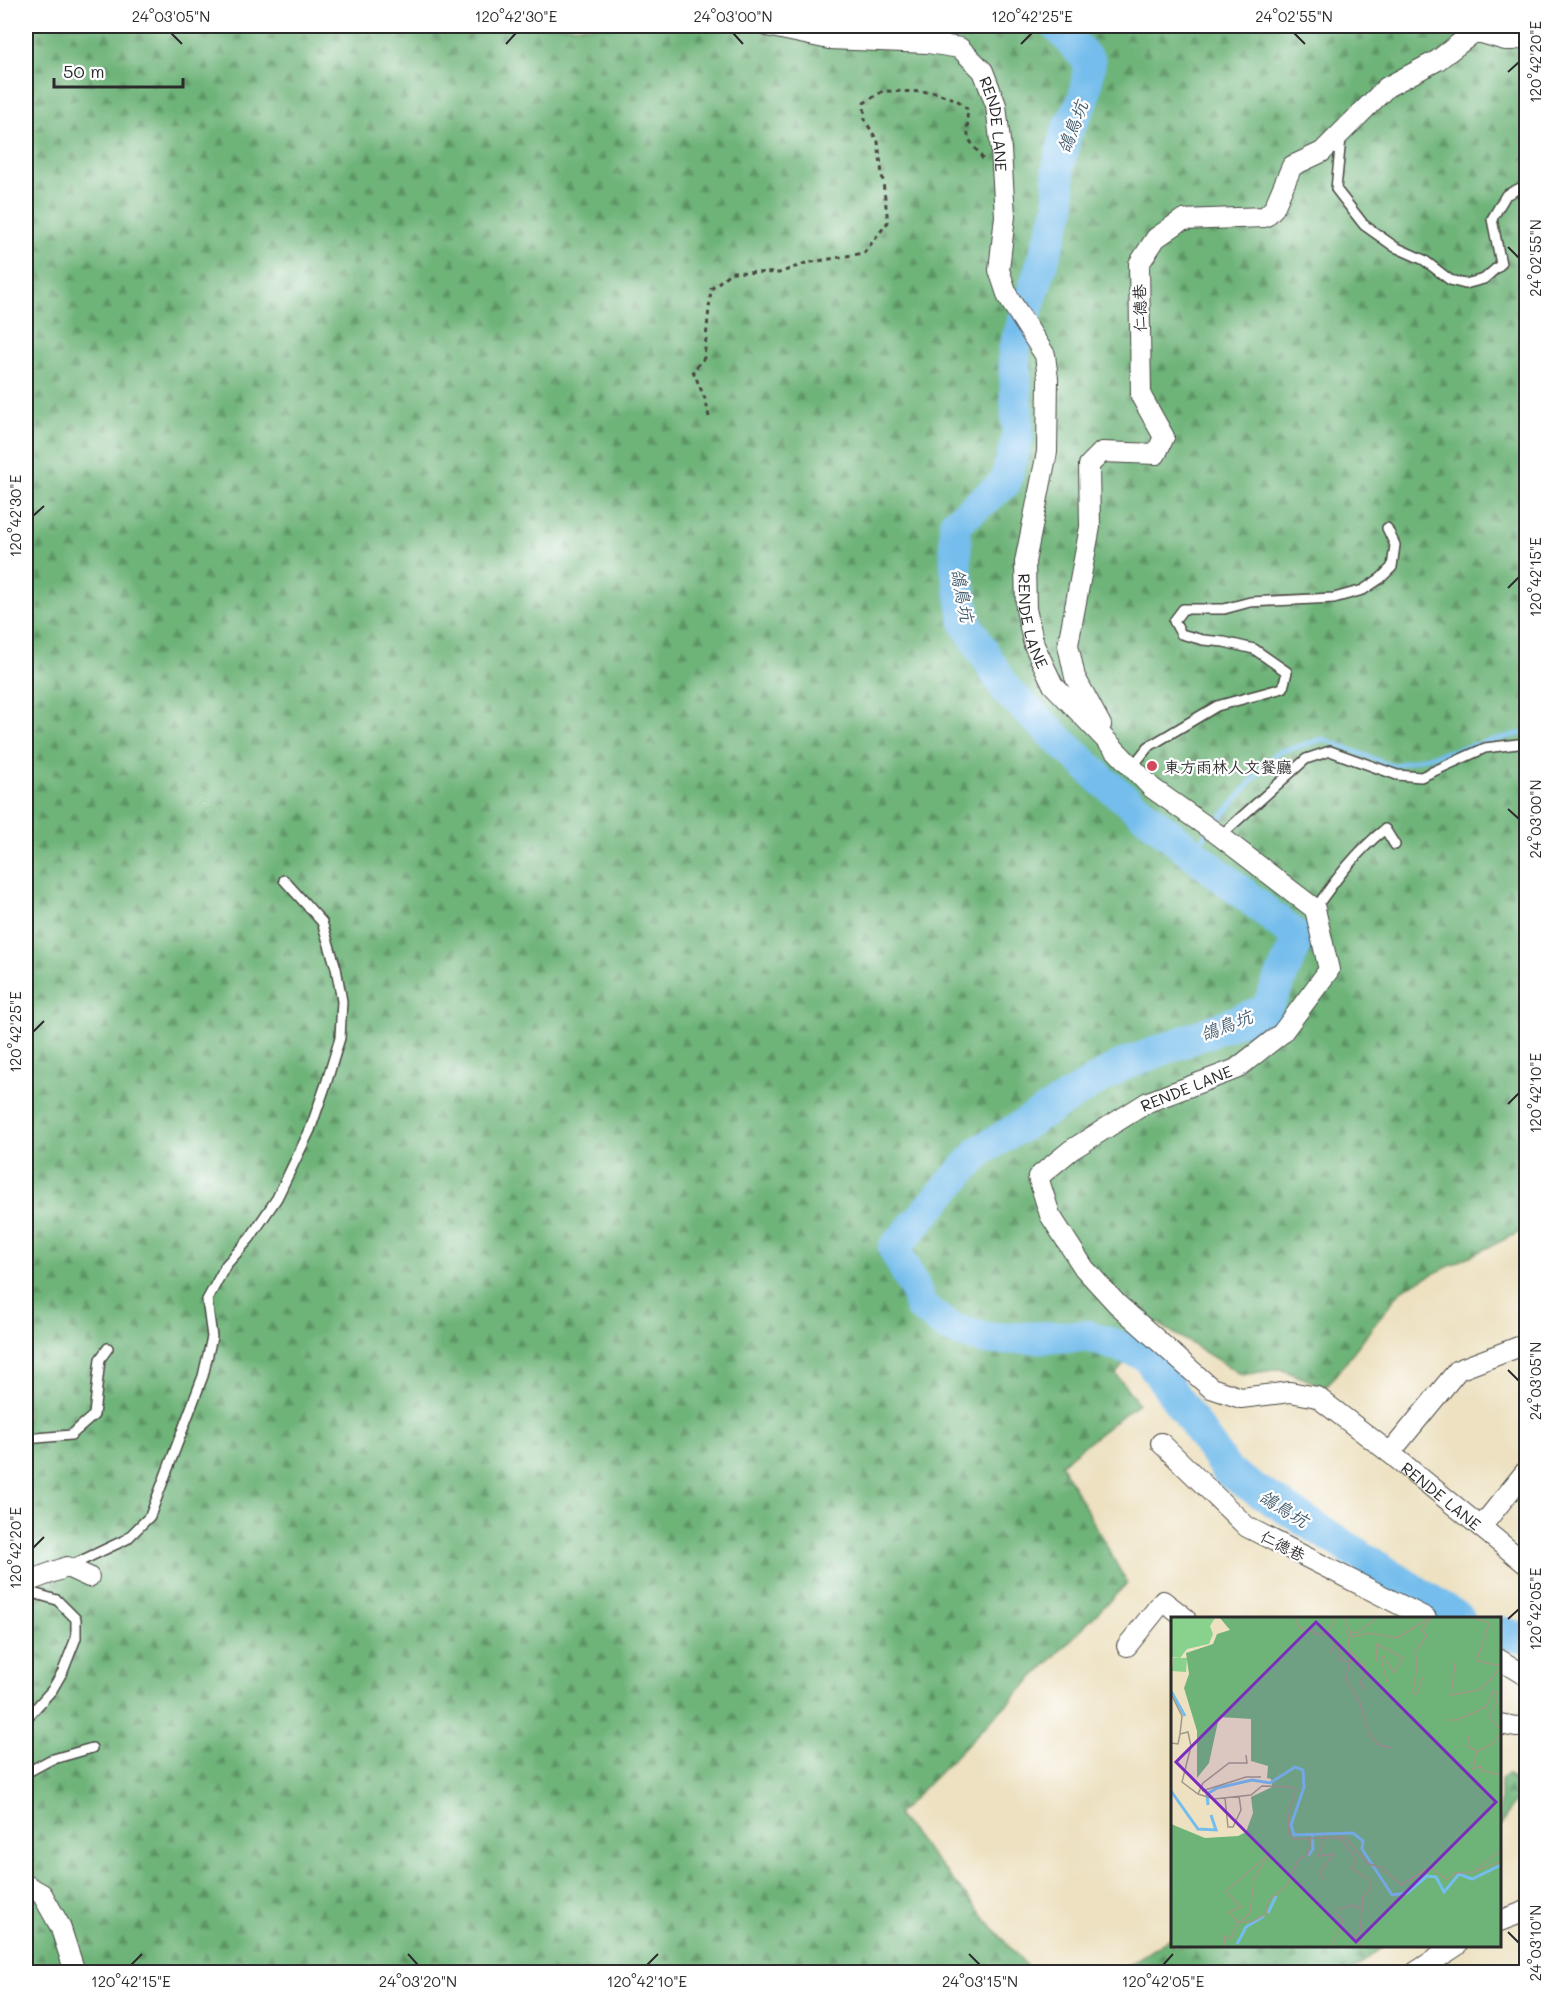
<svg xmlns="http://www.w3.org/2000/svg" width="1552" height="1998" font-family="Mali,'LXGW WenKai TC',sans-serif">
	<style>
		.forest { fill: url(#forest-firs); stroke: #4c7052; stroke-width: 1.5 }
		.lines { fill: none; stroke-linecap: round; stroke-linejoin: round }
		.stream { stroke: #74bdec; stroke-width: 5 }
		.river { stroke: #74bdec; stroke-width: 32 }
		.lane-casing { stroke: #484642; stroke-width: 12 }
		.street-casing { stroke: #484642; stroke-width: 22 }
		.path { stroke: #484642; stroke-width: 3; stroke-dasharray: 4.5 4.5; stroke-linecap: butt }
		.lane { stroke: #fff; stroke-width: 9 }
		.street { stroke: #fff; stroke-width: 20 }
		.ticks { fill: none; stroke: #2b2b2b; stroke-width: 2 }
		.poi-dot { fill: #d1495b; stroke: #fff; stroke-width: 2 }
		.labels { text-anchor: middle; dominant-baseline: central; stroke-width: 4.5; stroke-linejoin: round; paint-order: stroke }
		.street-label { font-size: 16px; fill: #2b2b2b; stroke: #fff }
		.poi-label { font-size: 16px; fill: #2b2b2b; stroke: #fff; text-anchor: start }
		.water-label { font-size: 18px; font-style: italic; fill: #455e6f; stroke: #fff }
		.inset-river { fill: none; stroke: #74bdec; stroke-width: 3 }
		.inset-road { fill: none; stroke: #9f9885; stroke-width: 1.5 }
		.view { fill: #7b2cbf; fill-opacity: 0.15; stroke: #7b2cbf; stroke-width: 3 }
		.inset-edge { fill: none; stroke: #2b2b2b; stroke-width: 3 }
		.neatline { fill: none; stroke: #2b2b2b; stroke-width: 2 }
		.ticks-label { font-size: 15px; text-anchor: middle; fill: #2b2b2b }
	</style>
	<defs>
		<pattern id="forest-firs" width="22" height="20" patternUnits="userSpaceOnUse" patternTransform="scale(1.5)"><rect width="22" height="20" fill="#6eb479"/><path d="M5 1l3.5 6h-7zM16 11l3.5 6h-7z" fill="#5b9363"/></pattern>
	</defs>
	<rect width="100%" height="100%" fill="#fff"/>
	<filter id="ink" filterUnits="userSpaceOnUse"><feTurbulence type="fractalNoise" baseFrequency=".0167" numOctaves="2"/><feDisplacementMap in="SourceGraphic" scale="12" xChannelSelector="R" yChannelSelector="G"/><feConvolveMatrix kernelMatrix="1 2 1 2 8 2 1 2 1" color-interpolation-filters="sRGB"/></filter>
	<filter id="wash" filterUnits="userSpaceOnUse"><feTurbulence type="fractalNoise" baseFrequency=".008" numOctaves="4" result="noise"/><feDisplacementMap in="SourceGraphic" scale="24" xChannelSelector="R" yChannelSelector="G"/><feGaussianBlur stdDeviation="1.35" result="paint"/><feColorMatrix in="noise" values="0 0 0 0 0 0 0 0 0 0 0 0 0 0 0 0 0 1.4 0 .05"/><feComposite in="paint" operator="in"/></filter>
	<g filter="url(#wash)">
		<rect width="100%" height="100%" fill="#ede1c1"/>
		<path class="forest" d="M26 26H1526V1229L1402 1289 1326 1387 1280 1369 1242 1375 1156 1322 1116 1374 1138 1403 1061 1464 1127 1583 897 1815 1031 1972H26Z
			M1508 1775 1523 1789 1500 1826V1779Z
			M1172 1937V1946H1383L1351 1972H1117Z"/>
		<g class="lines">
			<path class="stream" d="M1191 852 1276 753 1323 739 1392 766 1526 732"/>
			<path class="river" d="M1057 26 1090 62 1084 99 1066 133 1058 169 1060 207 1014 350 1018 436 1005 483 955 523 956 568 966 623 1007 691 1104 782 1299 938 1266 1010 1120 1066 980 1151 894 1248 915 1289 920 1306 950 1328 985 1339 1088 1336 1146 1355 1228 1472 1459 1618
				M1500 1632 1526 1639"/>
		</g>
	</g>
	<g filter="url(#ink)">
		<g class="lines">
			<g class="lane-casing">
				<path id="lane" d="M1341 138 1336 189 1364 225 1395 247 1424 260 1450 280 1465 284 1484 279 1501 264 1492 219 1506 195 1526 185
					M1132 767 1148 747 1217 706 1283 688 1287 672 1254 649 1224 642 1203 640 1181 634 1174 621 1183 609H1224L1250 602 1334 598 1363 590 1381 578 1392 567 1395 545 1387 528
					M1220 836 1306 759 1330 751 1397 775 1421 777 1485 748 1526 743
					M1315 909C1336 879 1356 852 1385 829L1395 845
					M26 1439 71 1435 94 1415 100 1359 108 1348
					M70 1566 127 1539 150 1516 203 1376 212 1337 207 1300 226 1265 250 1238 277 1198 310 1130 326 1084 340 1038 342 1001 336 968 322 922 284 880
					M26 1591 57 1600 76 1619V1638L63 1671 52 1690 26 1719
					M26 1773 50 1760 92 1748"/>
			</g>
			<g class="street-casing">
				<g id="street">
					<path id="s1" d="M767 26 829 39 928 43 960 48 983 71 996 105 1001 150 1005 216 999 270 1008 297 1045 355 1048 379 1047 452 1025 562 1026 609 1034 645 1053 685 1152 788 1220 836 1315 909 1329 970 1282 1033 1236 1069 1148 1102 1071 1150 1038 1177 1050 1215 1084 1268 1117 1304 1211 1388 1241 1398 1290 1392 1317 1397 1390 1453 1526 1564"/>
					<path d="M1101 725 1075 677 1068 645 1090 527 1089 465 1102 452 1156 454 1164 437 1141 396 1139 264 1156 238 1182 220 1265 217 1274 208 1292 166 1322 152 1387 87 1438 60 1473 33H1481L1505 40H1514L1526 34"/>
					<path d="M1161 1443 1247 1527 1426 1618"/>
					<path d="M1390 1453 1458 1370 1526 1344"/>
					<path d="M1481 1527 1526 1471"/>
					<path d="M26 1582 67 1567 89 1577"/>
					<path d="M1127 1646 1163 1601 1185 1618"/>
					<path d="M1500 1660 1526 1676"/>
					<path d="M1500 1724 1516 1727 1526 1726"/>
					<path d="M26 1885 42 1894 60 1926 75 1972"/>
					<path d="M1500 1921 1526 1911"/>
					<path d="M1416 1972 1456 1946"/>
				</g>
			</g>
			<path class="path" d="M709 417 706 401 693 371 704 358 711 289 731 272 779 273 806 263 864 253 888 222 878 142 865 120 864 103 883 91 934 92 957 100 967 109 968 138 983 159"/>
			<use href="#lane" class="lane"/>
			<use href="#street" class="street"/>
		</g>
	</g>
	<path class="ticks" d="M171 33 182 44M733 33 743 44M1294 33 1305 44M506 44 516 33M1021 44 1032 33M1508 72 1519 62M1508 247 1519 258M33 516 44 506M1508 588 1519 577M1508 809 1519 819M33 1032 44 1021M1508 1104 1519 1093M1508 1370 1519 1381M33 1548 44 1537M1508 1619 1519 1609M1508 1932 1519 1943M408 1954 418 1965M969 1954 980 1965M131 1965 142 1954M647 1965 658 1954M1163 1965 1173 1954"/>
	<circle class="poi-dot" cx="1152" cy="766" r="6"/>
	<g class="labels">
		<g class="street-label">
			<text stroke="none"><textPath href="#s1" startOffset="282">RENDE LANE</textPath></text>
			<text transform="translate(1139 308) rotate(-91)">仁德巷</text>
			<text stroke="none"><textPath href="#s1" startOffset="796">RENDE LANE</textPath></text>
			<text transform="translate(1186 1088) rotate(-22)">RENDE LANE</text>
			<text stroke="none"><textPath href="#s1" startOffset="2182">RENDE LANE</textPath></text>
			<text transform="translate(1283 1545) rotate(27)">仁德巷</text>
		</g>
		<g class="poi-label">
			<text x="1164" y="766">東方雨林人文餐廳</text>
		</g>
		<g class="water-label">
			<text transform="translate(1072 127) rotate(-69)">鴿鳥坑</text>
			<text transform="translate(963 595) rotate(79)">鴿鳥坑</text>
			<text transform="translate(1226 1025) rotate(-21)">鴿鳥坑</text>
			<text transform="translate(1284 1508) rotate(32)">鴿鳥坑</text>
		</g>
	</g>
	<g transform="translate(1171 1617)">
		<rect width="330" height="330" fill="#ede1c1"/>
		<path d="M2 41H16L15 55 1 54Z" fill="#89d28e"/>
		<path d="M49 1H330V329H0V207L34 221 67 219 75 215 82 196 80 180 101 170 100 162 96 161 97 149 80 144V102L48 100 38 146 26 161V114L13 71 18 57 15 36 42 27 46 17 59 13Z" fill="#6eb479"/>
		<path d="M0 1H44L39 9 42 17 38 27 16 32 9 41 0 40Z" fill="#89d28e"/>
		<path class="inset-river" d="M0 74 14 99M0 174 27 212 45 213 40 198M37 188 36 177 46 171 81 163 99 166 124 150 132 153 133 170 120 208 123 218 182 216 192 224 191 232 221 278 236 276 256 259 265 260 273 275 288 257 301 262 330 248M137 239 142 232 141 216M97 296 105 279M66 327 75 310 93 299"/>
		<path class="inset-road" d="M124 1 128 10 150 18 157 16 165 1M173 1 181 20 198 16 226 21 258 1M303 1 318 6 306 44 330 49M179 15 186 16 206 1M178 33 193 48 195 55 189 66 194 73M159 36 166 25 170 44H179M205 45 206 27 232 41 223 56 213 39 210 41 216 66M284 46 280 78 310 72 330 51M176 50 180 44 176 13M178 50 175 62 189 86 198 117 208 128 220 131M252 60 246 77 242 76 246 46 244 35 256 19 251 13 260 1M0 77 11 99 9 117M276 103H286L315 90 322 74 326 75V85L318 100 329 111M298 119 296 129 307 134 323 126 330 115M0 126 7 127 9 117 17 115 20 129 11 165 27 177 43 182 80 178 91 169 121 170 125 173 117 200 118 218 124 222 174 220 196 246 211 251 230 268 259 250 276 263 284 256 303 255 330 244M306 133 302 152 310 149 312 154 330 158M31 174 75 160H90M27 177 32 166 58 146H76L75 138M54 181 57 210H62L70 193 68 179M162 220 171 223 185 242 181 251 199 264V272L192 280 189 315 184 320 191 329M98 237 83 262 79 297 67 305 58 295 70 290 55 274ZM305 252 330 233M152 263 149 255 163 237 147 239 154 218M53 329 54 319 60 322 67 305H80L95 297 97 284 116 268 127 243 137 237 140 220M161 329 172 304 166 297 167 292 182 288 192 294"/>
		<path class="view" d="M145 5 325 185 185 325 5 145Z"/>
		<rect width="330" height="330" class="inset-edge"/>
	</g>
	<rect width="1552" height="1998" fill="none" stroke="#fff" stroke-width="66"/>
	<path d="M54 78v9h129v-9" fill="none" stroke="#2b2b2b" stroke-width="3"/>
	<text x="63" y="78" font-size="18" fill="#2b2b2b" stroke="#ffffff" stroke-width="4.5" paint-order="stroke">50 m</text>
	<rect x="33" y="33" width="1486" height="1932" class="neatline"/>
	<g class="ticks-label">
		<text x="171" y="22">24°03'05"N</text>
		<text x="516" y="22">120°42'30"E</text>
		<text x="733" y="22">24°03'00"N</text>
		<text x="1032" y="22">120°42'25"E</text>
		<text x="1294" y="22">24°02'55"N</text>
		<text transform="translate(1536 62) rotate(-90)" y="5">120°42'20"E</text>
		<text transform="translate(1536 258) rotate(-90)" y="5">24°02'55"N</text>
		<text transform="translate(16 516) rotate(-90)" y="5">120°42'30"E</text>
		<text transform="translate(1536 577) rotate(-90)" y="5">120°42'15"E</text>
		<text transform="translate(1536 819) rotate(-90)" y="5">24°03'00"N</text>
		<text transform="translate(16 1032) rotate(-90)" y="5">120°42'25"E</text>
		<text transform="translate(1536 1093) rotate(-90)" y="5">120°42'10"E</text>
		<text transform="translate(1536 1381) rotate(-90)" y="5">24°03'05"N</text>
		<text transform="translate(16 1548) rotate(-90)" y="5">120°42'20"E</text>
		<text transform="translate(1536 1609) rotate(-90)" y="5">120°42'05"E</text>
		<text transform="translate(1536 1943) rotate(-90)" y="5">24°03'10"N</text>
		<text x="131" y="1987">120°42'15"E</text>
		<text x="418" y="1987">24°03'20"N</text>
		<text x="647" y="1987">120°42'10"E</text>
		<text x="980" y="1987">24°03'15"N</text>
		<text x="1163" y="1987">120°42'05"E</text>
	</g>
</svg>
